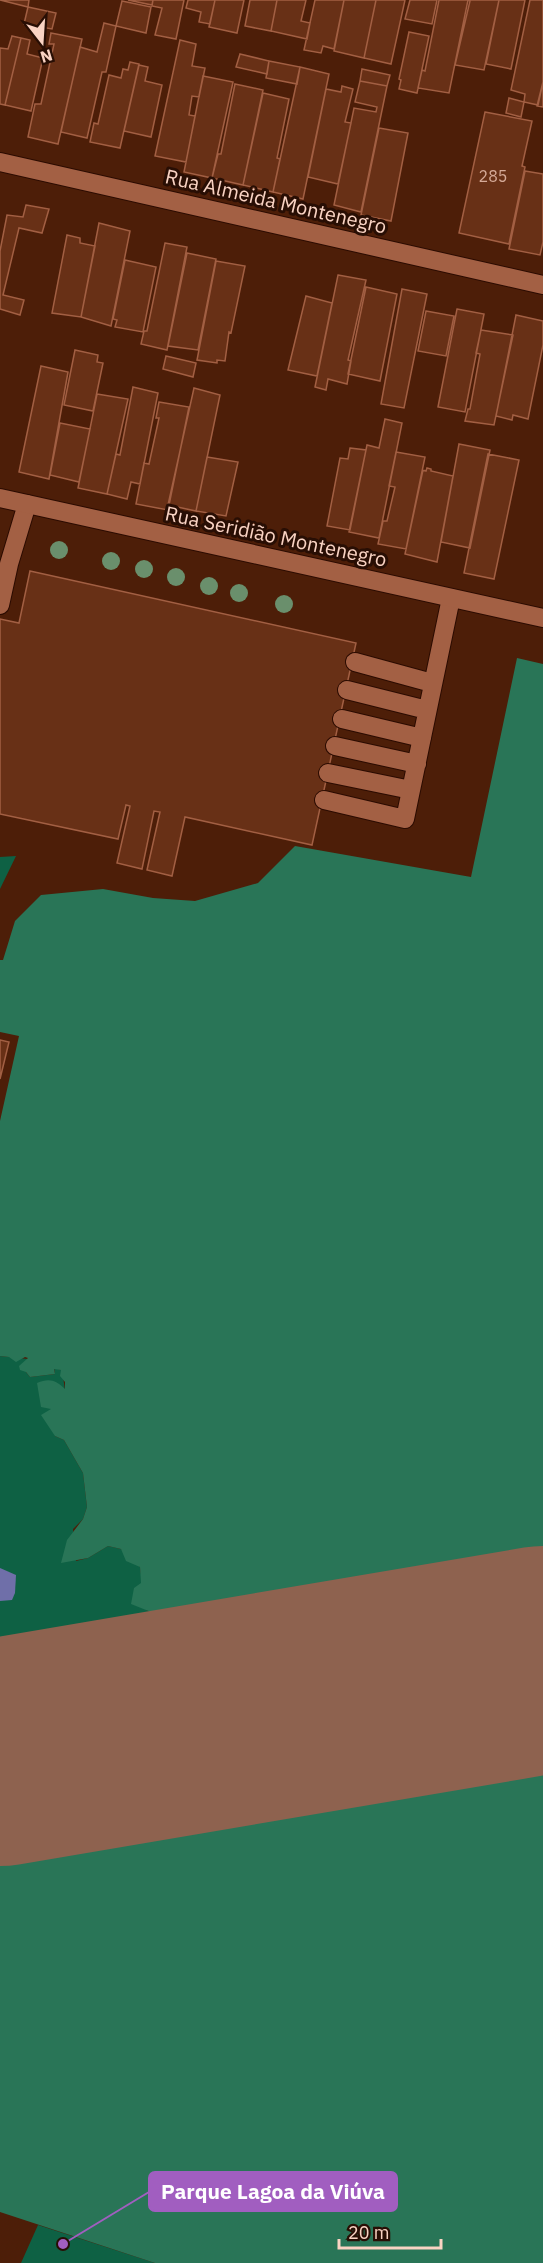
<svg xmlns="http://www.w3.org/2000/svg" width="543" height="2263" font-family="'IBM Plex Sans',sans-serif">
	<style>
		.green { fill: #0e6144 }
		.forest { fill: #297557 }
		.water { fill: #6f6fa9 }
		.lines { fill: none; stroke-linecap: round; stroke-linejoin: round }
		.runway { stroke: #8e624f; stroke-width: 228 }
		.building { fill: #683016; stroke: #a25f43; stroke-width: 1.5 }
		.lane-casing { stroke: #2b0b00; stroke-width: 20 }
		.street-casing { stroke: #2b0b00; stroke-width: 20 }
		.lane { stroke: #a36044; stroke-width: 18 }
		.street { stroke: #a36044; stroke-width: 18 }
		.tree { fill: #6a8f6c }
		.labels { text-anchor: middle; dominant-baseline: central; stroke-width: 6; stroke-linejoin: round; paint-order: stroke }
		.number-label { font-size: 16px; fill: #d5aa98 }
		.street-label { font-size: 20px; fill: #f9d3c3; stroke: #280e04 }
		.leader { fill: none; stroke: #a15ec0; stroke-width: 2 }
		.callout-dot { fill: #a15ec0; stroke: #280e04; stroke-width: 2 }
		.callout { fill: #a15ec0; stroke: #a15ec0; stroke-width: 2 }
		.callout-label { font-size: 21px; text-anchor: middle; font-weight: bold; fill: #fff }
	</style>
	<rect width="100%" height="100%" fill="#4d1e08"/>
	<path class="green" d="M16 856 0 889V857Z
		M0 1356 28 1359 26 1372 30 1377 55 1374 54 1368 62 1370 65 1390 52 1409 55 1436 64 1440 83 1473 87 1507 83 1519 73 1529 76 1561 88 1558 108 1546 121 1549 140 1567 146 1610 208 1631 543 1560V1614L0 1708Z
		M543 1704V1751L0 1846V1796Z
		M38 2225 155 2263H21Z"/>
	<path class="forest" d="M517 658 543 664V1560L208 1631H171L166 1618 131 1604 134 1588 141 1583 140 1567 126 1561 121 1549 108 1546 88 1558 61 1563 67 1540 83 1519 87 1507 83 1473 64 1440 55 1436 41 1415 51 1409 41 1407 37 1383C49 1378 56 1380 65 1389V1382L60 1376 61 1370 54 1369 55 1374 30 1377 26 1372 20 1370 19 1366 28 1358 25 1357 16 1362 9 1357 0 1356V1121L19 1036 0 1032V960H3L15 921 41 895 103 889 153 898 195 901 258 883 295 846 471 877Z
		M543 1751V2263H155L0 2212V1846Z"/>
	<path class="water" d="M0 1568 16 1575 15 1593 12 1600 0 1601Z"/>
	<g class="lines">
		<path class="runway" d="M0 1752 543 1660"/>
	</g>
	<path class="building" d="M0 0H29L28 7Z
		M128 0H153L152 5Z
		M153 0H184L176 39 155 35 162 8 152 6Z
		M188 0H215L210 24 199 22 201 12 186 8Z
		M215 0H244L237 33 209 27Z
		M250 0H277L271 31 245 26Z
		M277 0H306L301 21 310 23 307 39 271 31Z
		M315 0H344L334 49 323 46 321 53 304 50Z
		M344 0H376L364 58 334 51Z
		M376 0H405L391 64 364 58Z
		M410 0H437L432 24 405 19Z
		M439 0H468L449 93 418 88 422 70 425 71Z
		M468 0H499L484 70 455 65 470 1Z
		M499 0H525L511 69 486 64Z
		M530 0H543V82L538 105 524 102 525 94 511 90Z
		M122 1 151 7 146 33 116 26Z
		M28 7 56 13 52 29 24 24Z
		M104 23 116 26 106 72H102L87 138 61 132 80 47 97 52Z
		M409 32 429 36 417 93 399 89 401 80 399 79Z
		M51 33 82 39 58 144 28 137 35 104H41L54 44H49Z
		M12 36 21 38 5 105 0 104V48L8 49Z
		M21 38 30 40 27 54 43 58 31 111 5 105Z
		M180 40 196 44 192 66 205 68 199 97 192 96 189 115 195 116 186 162 155 156Z
		M240 54 269 61 267 74 236 67Z
		M269 61 300 67 297 84 266 78Z
		M130 62 139 64 120 148 90 142 94 123 98 124 109 75 121 78 123 69 128 70Z
		M139 65 148 67 145 81 162 85 151 137 124 131Z
		M300 67 329 74 303 199 273 192Z
		M362 69 390 75 387 86 360 81Z
		M203 76 233 82 212 178 184 172Z
		M360 81 387 86 361 212 334 205 354 108 376 112 377 107 355 102Z
		M543 82V107L537 106Z
		M235 84 263 90 243 185 212 178 218 154H221Z
		M342 86 353 89 345 122 351 123 338 184 308 177 326 89 341 92Z
		M263 93 289 99 277 158 280 159 273 192 243 185Z
		M509 98 524 102 521 117 506 113Z
		M485 112 532 121 522 166 525 167 509 244 459 233Z
		M379 128 408 133 391 221 361 215Z
		M525 171 543 174V242L540 255 509 249Z
		M26 205 49 209 42 233 19 228 3 295 24 300 20 315 0 309V251L7 215 23 217Z
		M99 223 130 231 111 326 81 317Z
		M67 235 80 238V243L95 246 81 317 52 313Z
		M165 243 187 247 167 350 141 344 144 331H147Z
		M187 253 216 259 198 350 168 346Z
		M125 260 156 267 143 332 115 327 117 320 113 319Z
		M216 261 245 266 231 333 229 332 225 361 217 360V363L197 360Z
		M338 275 366 280 348 360 351 361 347 384 328 379 326 390 315 387Z
		M366 287 397 294 380 381 348 374Z
		M402 289 427 294 404 408 381 404Z
		M306 296 332 303 317 376 288 370Z
		M457 309 484 314 465 412 438 407Z
		M426 311 454 316 446 356 418 351Z
		M516 315 543 321V345L528 419 513 415 512 420 496 416Z
		M481 330 513 335 494 425 465 421 468 409H470L480 354 476 353Z
		M75 350 98 355 97 362 103 363 93 411 64 405Z
		M166 356 196 363 193 377 163 369Z
		M41 366 68 372 49 479 19 472Z
		M133 387 158 393 140 484 131 482 127 499 107 494 116 454 120 455Z
		M194 388 220 395 196 511 168 505Z
		M97 394 128 399 107 494 78 488Z
		M159 402 189 407 168 510 136 504 144 463 149 464 159 418H156Z
		M385 419 402 423 379 538 349 532 367 445 379 448Z
		M60 423 90 429 79 482 50 475Z
		M459 444 490 450 470 548 441 542Z
		M350 448 366 450 350 530 327 526 340 458 348 459Z
		M396 452 425 457 406 549 378 544 383 521H387L395 487 389 486Z
		M488 454 519 460 494 579 464 573Z
		M207 457 238 462 226 516 196 511Z
		M427 468 431 469V471L453 476 437 562 405 554 423 470 426 471Z
		M30 571 356 643 312 845 185 817 172 876 147 870 160 812 154 811 142 869 117 863 130 806 126 805 118 839 0 814V619L19 623Z
		M0 1040 9 1042 0 1079Z"/>
	<g class="lines">
		<g class="lane-casing">
			<path id="lane" d="M0 605 9 564 27 504
				M355 662 432 683
				M347 690 427 710
				M342 719 422 738
				M335 746 417 764
				M328 773 411 790
				M324 800 405 819 451 598"/>
		</g>
		<g class="street-casing">
			<path id="street" d="M0 162 543 285
				M0 498 543 618"/>
		</g>
		<use href="#lane" class="lane"/>
		<use href="#street" class="street"/>
	</g>
	<g class="tree">
		<circle cx="59" cy="550" r="9"/>
		<circle cx="111" cy="561" r="9"/>
		<circle cx="144" cy="569" r="9"/>
		<circle cx="176" cy="577" r="9"/>
		<circle cx="209" cy="586" r="9"/>
		<circle cx="239" cy="593" r="9"/>
		<circle cx="284" cy="604" r="9"/>
	</g>
	<g class="labels">
		<g class="number-label">
			<text x="493" y="176">285</text>
		</g>
		<g class="street-label">
			<text transform="translate(276 201) rotate(13)">Rua Almeida Montenegro</text>
			<text transform="translate(276 536) rotate(12)">Rua Seridião Montenegro</text>
		</g>
	</g>
	<path class="leader" d="M63 2244L149 2192"/>
	<circle class="callout-dot" cx="63" cy="2244" r="6"/>
	<rect class="callout" x="149" y="2172" width="248" height="39" rx="6"/>
	<g class="callout-label">
		<text x="273" y="2199">Parque Lagoa da Viúva</text>
	</g>
	<g transform="translate(42 42) rotate(163)" stroke="#280e04" stroke-width="4.5" paint-order="stroke">
	<path d="M0-4.5L10 22L0 15L-10 22Z" fill="#f9d3c3"/>
	<text y="-9" font-size="16" font-weight="bold" text-anchor="middle" fill="#f9d3c3">N</text>
	</g>
	<path d="M339 2239v9h102v-9" fill="none" stroke="#f9d3c3" stroke-width="3"/>
	<text x="348" y="2239" font-size="18" fill="#f9d3c3" stroke="#280e04" stroke-width="4.5" paint-order="stroke">20 m</text>
</svg>
